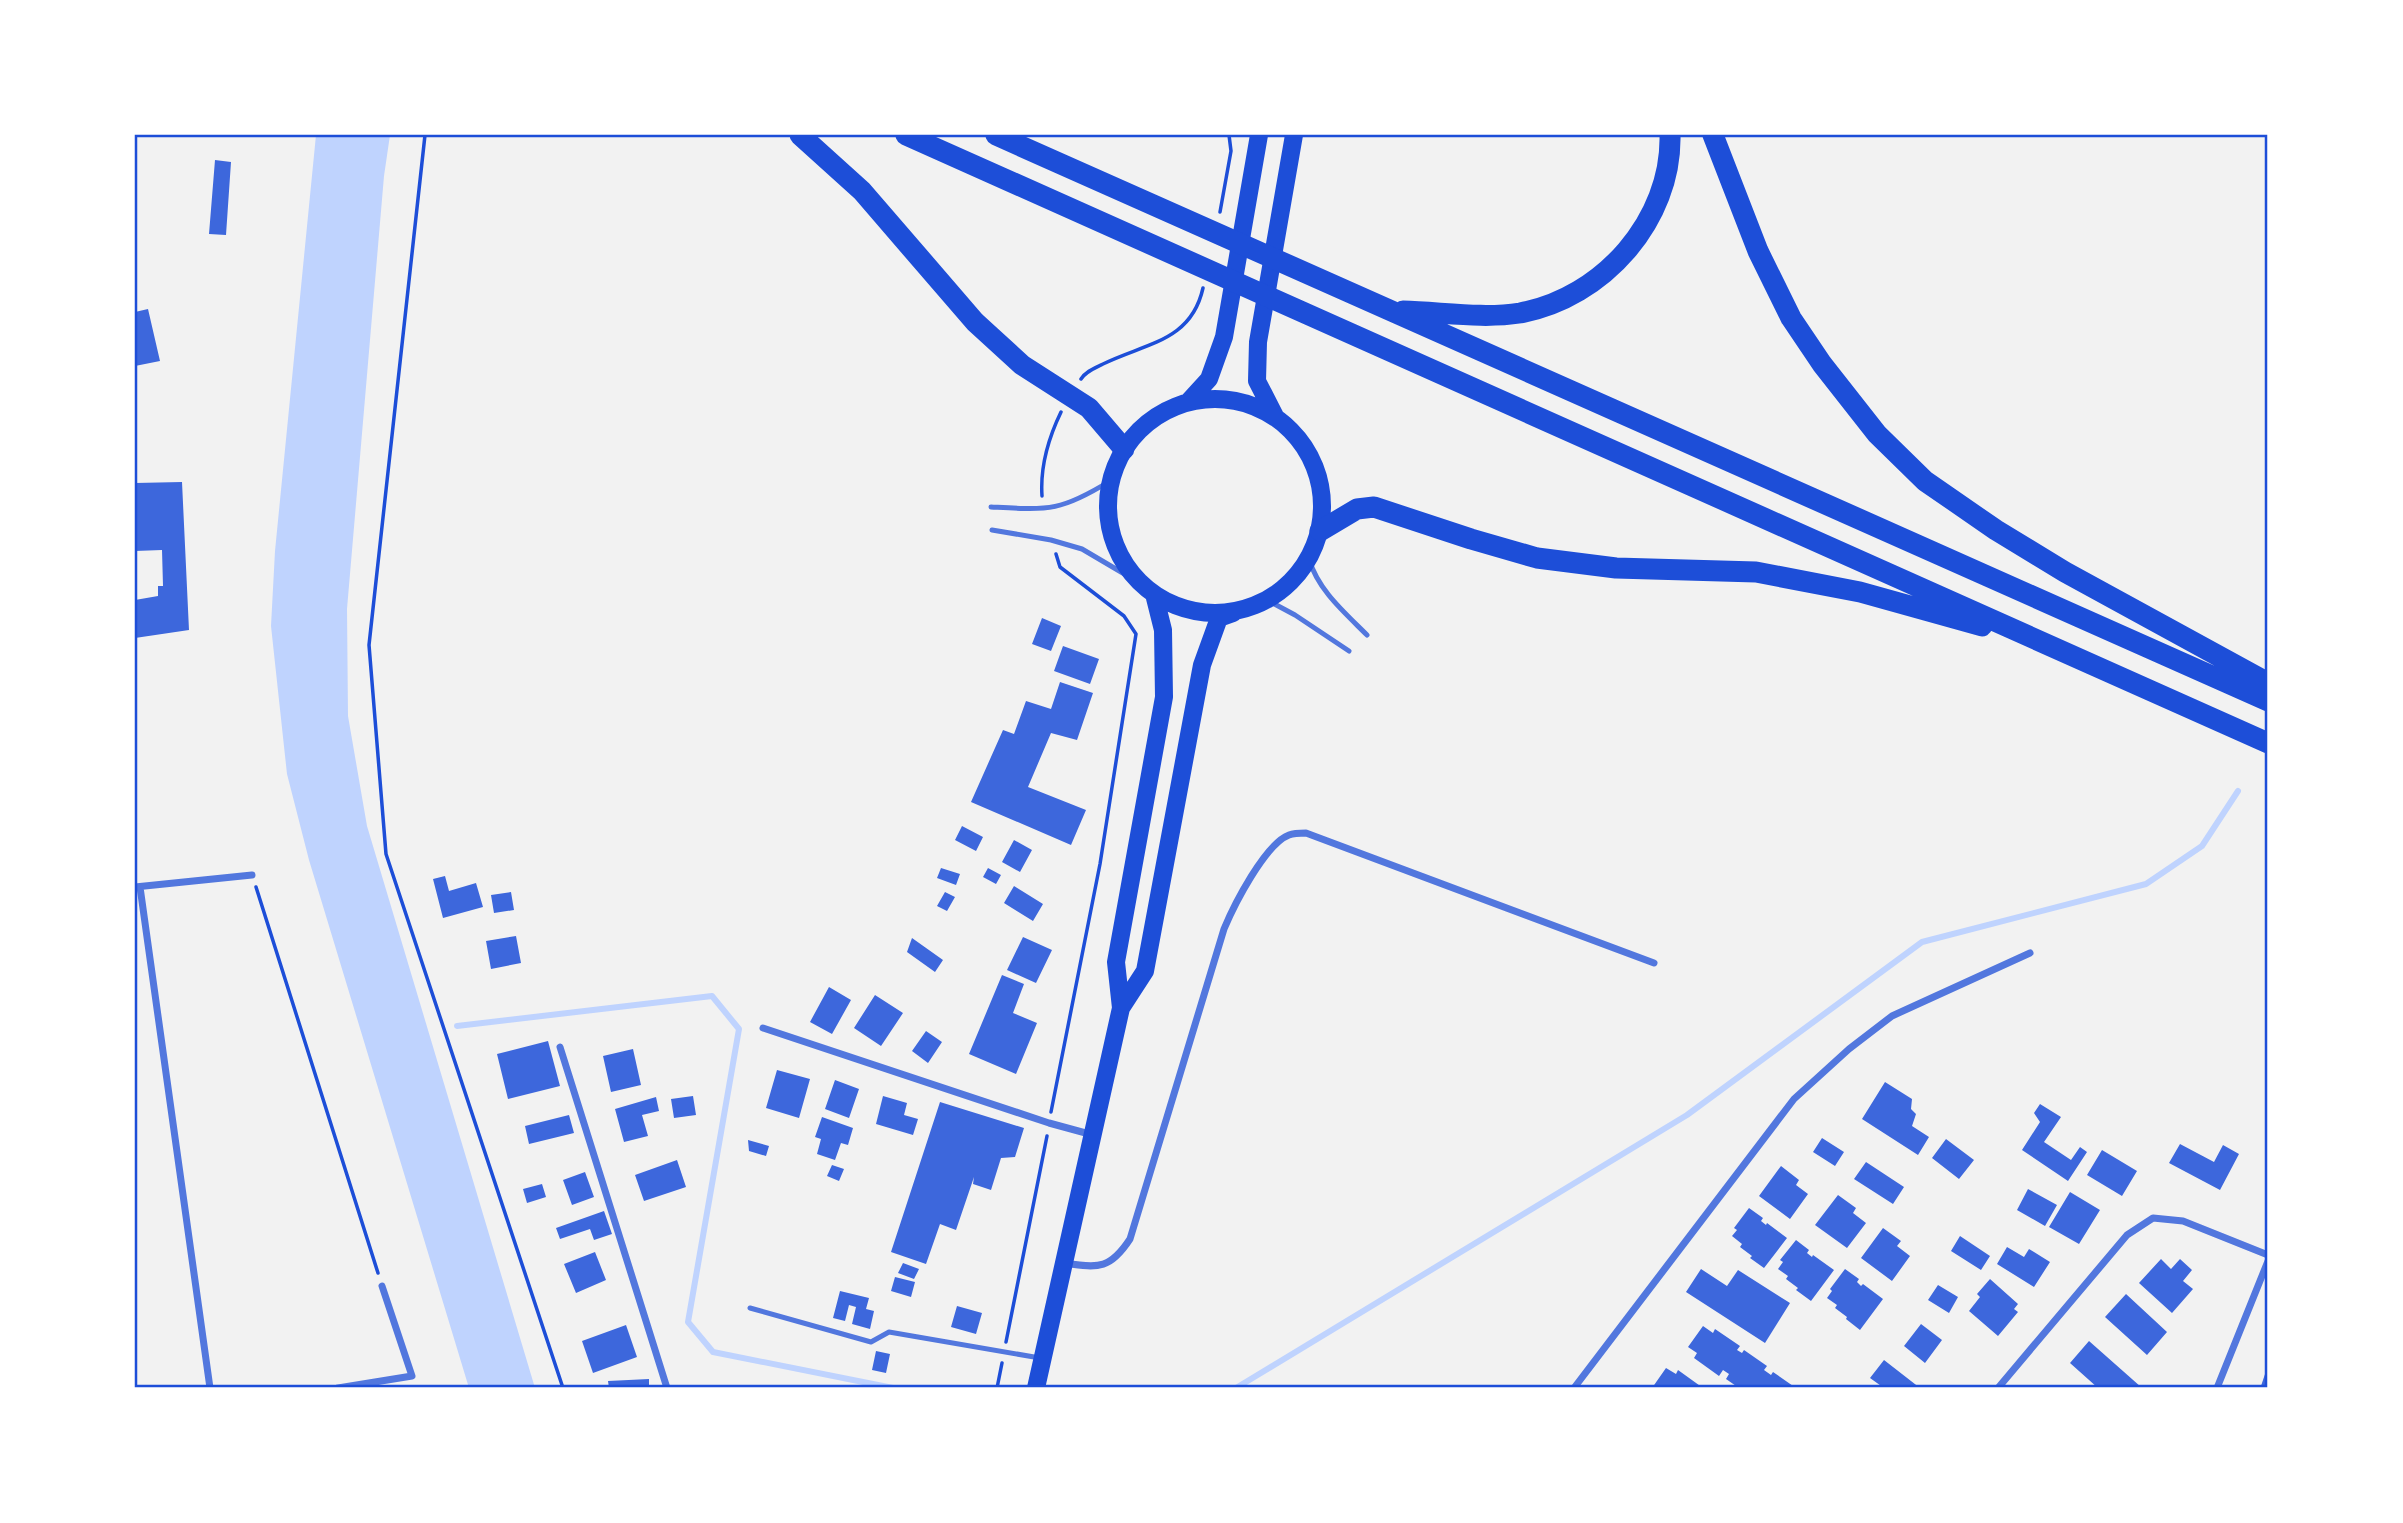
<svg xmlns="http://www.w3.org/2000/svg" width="2403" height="1523" font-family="'Work Sans',sans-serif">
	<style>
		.water { fill: #bfd3fe }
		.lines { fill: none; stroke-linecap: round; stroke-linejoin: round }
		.stream { stroke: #bfd3fe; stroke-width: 6 }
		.building { fill: #3d67dc }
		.path { stroke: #1d4ed8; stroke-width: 3.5 }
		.service { stroke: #5277de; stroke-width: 5 }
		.minor { stroke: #5277de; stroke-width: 7 }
		.primary { stroke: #1d4ed8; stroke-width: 18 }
		.motorway { stroke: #1d4ed8; stroke-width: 21 }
		.neatline { fill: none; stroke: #1d4ed8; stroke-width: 2.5 }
	</style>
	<rect width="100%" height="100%" fill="#f2f2f2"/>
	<path class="water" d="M316 135H390L384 176 347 609 348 716 367 826 535 1388H469L309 860 287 774 271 626 275 551Z"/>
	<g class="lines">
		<path class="stream" d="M457 1026 712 996 739 1029 688 1322 713 1352 893 1388
			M1236 1388 1687 1115 1922 942 2146 884 2202 846 2238 791"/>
	</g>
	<path class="building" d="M215 160 231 162 226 235 209 234Z
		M148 309 160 361 135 366V312Z
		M182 482 189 630 135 638V600L158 596V586H163L162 550 135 551V483Z
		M1042 618 1061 626 1051 651 1032 644Z
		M1063 646 1099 659 1090 684 1054 671Z
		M1060 682 1093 693 1077 740 1051 733 1028 787 1086 810 1071 845 971 802 1003 730 1014 734 1026 701 1051 709Z
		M962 826 983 837 976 851 955 840Z
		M1014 840 1032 850 1020 872 1002 862Z
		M941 868 960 874 956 885 937 878Z
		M988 868 1001 875 996 884 983 877Z
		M445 876 449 891 476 883 483 907 443 918 433 879Z
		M1014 886 1043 904 1033 921 1004 903Z
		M511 892 514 910 494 913 491 895Z
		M945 892 955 897 947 911 937 906Z
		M516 936 521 963 491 969 486 941Z
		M1023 937 1052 950 1036 983 1007 970Z
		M912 938 943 960 935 972 907 952Z
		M1002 975 1024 984 1013 1013 1037 1023 1016 1074 969 1054Z
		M829 987 851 1000 832 1034 810 1022Z
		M875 995 903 1013 881 1046 854 1028Z
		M926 1031 942 1042 928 1063 912 1051Z
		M548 1041 560 1086 508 1099 497 1054Z
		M633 1049 641 1085 611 1092 603 1056Z
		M777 1070 810 1079 799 1118 766 1108Z
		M835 1080 859 1089 849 1118 825 1109Z
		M1885 1082 1912 1099 1911 1109 1916 1114 1912 1126 1929 1137 1918 1155 1862 1119Z
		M693 1096 696 1115 674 1118 671 1099Z
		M883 1096 907 1103 904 1115 918 1119 913 1135 876 1124Z
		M656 1097 659 1111 642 1115 648 1136 624 1142 615 1109Z
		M940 1102 1024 1128 1015 1157 1001 1158 991 1190 973 1184 974 1177 956 1230 940 1224 926 1264 891 1252Z
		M2040 1104 2061 1117 2044 1142 2071 1160 2080 1147 2087 1152 2068 1181 2022 1150 2040 1122 2034 1113Z
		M569 1115 574 1133 529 1144 525 1126Z
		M822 1117 853 1128 848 1145 841 1143 835 1160 817 1154 821 1139 815 1137Z
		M1822 1138 1844 1152 1835 1166 1813 1152Z
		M1946 1139 1974 1160 1959 1179 1932 1158Z
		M748 1140 769 1146 766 1156 749 1151Z
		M2180 1144 2214 1162 2223 1145 2239 1154 2220 1190 2169 1163Z
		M2102 1150 2137 1171 2122 1196 2087 1175Z
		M677 1160 686 1187 644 1201 635 1175Z
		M1866 1162 1904 1187 1893 1204 1854 1179Z
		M832 1165 844 1169 839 1181 827 1176Z
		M1781 1166 1799 1180 1796 1185 1808 1194 1790 1219 1759 1196Z
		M585 1172 594 1197 572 1205 563 1180Z
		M542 1184 546 1197 527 1203 523 1189Z
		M2028 1189 2057 1205 2045 1226 2017 1210Z
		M2070 1192 2100 1210 2079 1244 2049 1227Z
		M1838 1195 1856 1208 1853 1213 1866 1223 1847 1248 1815 1225Z
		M1749 1208 1763 1218 1761 1221 1766 1225 1767 1223 1787 1238 1764 1268 1750 1258 1752 1256 1740 1247 1742 1244 1732 1236 1737 1230 1734 1228Z
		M604 1211 612 1234 594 1240 590 1229 560 1239 556 1228Z
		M1883 1228 1901 1241 1897 1246 1910 1256 1892 1281 1861 1258Z
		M1960 1236 1990 1256 1981 1270 1951 1251Z
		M1796 1240 1809 1250 1807 1253 1812 1257 1813 1255 1834 1270 1811 1301 1796 1290 1798 1288 1786 1279 1788 1276 1778 1269 1783 1262 1780 1260Z
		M2007 1247 2024 1257 2029 1249 2050 1262 2034 1287 1997 1264Z
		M595 1252 606 1280 576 1293 564 1264Z
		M2161 1259 2171 1269 2180 1259 2192 1270 2183 1281 2193 1289 2172 1313 2139 1283Z
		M903 1263 919 1269 914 1279 898 1273Z
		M1701 1269 1727 1286 1738 1270 1790 1303 1765 1343 1686 1292Z
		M1845 1269 1859 1279 1857 1282 1861 1286 1863 1284 1883 1299 1860 1330 1846 1319 1847 1317 1835 1308 1837 1305 1827 1298 1832 1291 1830 1289Z
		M895 1277 915 1282 911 1297 891 1291Z
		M1990 1279 2018 1304 2014 1309 2018 1312 1998 1336 1969 1311 1980 1297 1977 1294Z
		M1938 1285 1958 1297 1949 1313 1928 1300Z
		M840 1291 869 1298 866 1309 874 1311 870 1329 852 1324 856 1307 849 1305 845 1321 833 1318Z
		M2126 1294 2167 1332 2147 1355 2105 1317Z
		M957 1306 982 1313 976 1334 951 1327Z
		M1921 1324 1942 1340 1925 1363 1904 1346Z
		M626 1325 637 1357 593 1373 582 1341Z
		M1703 1326 1713 1333 1715 1329 1740 1346 1737 1350 1742 1353 1744 1350 1767 1366 1764 1370 1771 1375 1773 1372 1796 1388H1739L1726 1379 1729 1374 1723 1370 1719 1376 1694 1358 1697 1353 1688 1347Z
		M2089 1341 2141 1387 2139 1388H2098L2070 1363Z
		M876 1351 890 1354 886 1373 872 1370Z
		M1884 1360 1920 1388H1884L1870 1378Z
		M2268 1365V1388L2261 1386Z
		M1666 1368 1676 1374 1678 1370 1703 1388H1652Z
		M649 1379V1388H609L608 1381Z"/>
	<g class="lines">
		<path class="path" d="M425 135 369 645 386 854 563 1388
			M1220 212 1231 151 1229 135
			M1081 379C1086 371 1095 368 1103 364 1145 343 1191 342 1203 288
			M1042 496C1040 466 1048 439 1061 412
			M256 887 378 1273
			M1051 1112 1100 864 1136 634 1124 616 1060 567 1056 554
			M1006 1342 1047 1136
			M997 1388 1002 1363"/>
		<path class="service" d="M991 507C1048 510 1060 512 1110 481
			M992 530 1051 540 1082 549 1138 582
			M1309 559C1318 590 1344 612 1367 635
			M1267 600 1295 615 1349 651
			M750 1308 871 1342 889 1332 1040 1358"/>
		<path class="minor" d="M135 887 252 875
			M140 887 210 1388
			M763 1028 1049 1123 1093 1135
			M560 1047 667 1388
			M1066 1263C1099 1269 1111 1268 1130 1239L1224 929C1234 905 1265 844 1289 835 1294 833 1301 833 1306 833L1654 963
			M338 1388 412 1376 382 1286
			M1574 1388 1794 1099 1849 1049 1892 1016 2030 953
			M1998 1388 2127 1235 2153 1218 2183 1221 2268 1255
			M2217 1388 2268 1261"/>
		<path class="primary" d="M1108 506a107 107 0 1 1 214 0a107 107 0 1 1-214 0Z
			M1188 402 1209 379 1224 337 1259 135
			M1276 418 1257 381 1258 342 1294 135
			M1121 1008 1145 971 1202 665 1219 618 1233 613
			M1036 1388 1121 1008 1116 962 1164 697 1163 630 1154 594"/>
		<path class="motorway" d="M800 135 862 191 975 322 1022 365 1089 408 1124 449
			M906 135 2268 743
			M996 135 2268 701
			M1713 135 1758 251 1791 318 1822 364 1877 434 1925 481 1996 530 2065 572 2268 683
			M1403 311C1442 312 1482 319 1520 313 1603 298 1672 220 1670 135
			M1320 531 1357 509 1374 507 1471 539 1537 558 1616 568 1756 572 1860 592 1982 626"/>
	</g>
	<rect width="2403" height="1523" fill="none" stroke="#ffffff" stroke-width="273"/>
	<rect x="136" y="136" width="2130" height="1250" class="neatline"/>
</svg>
